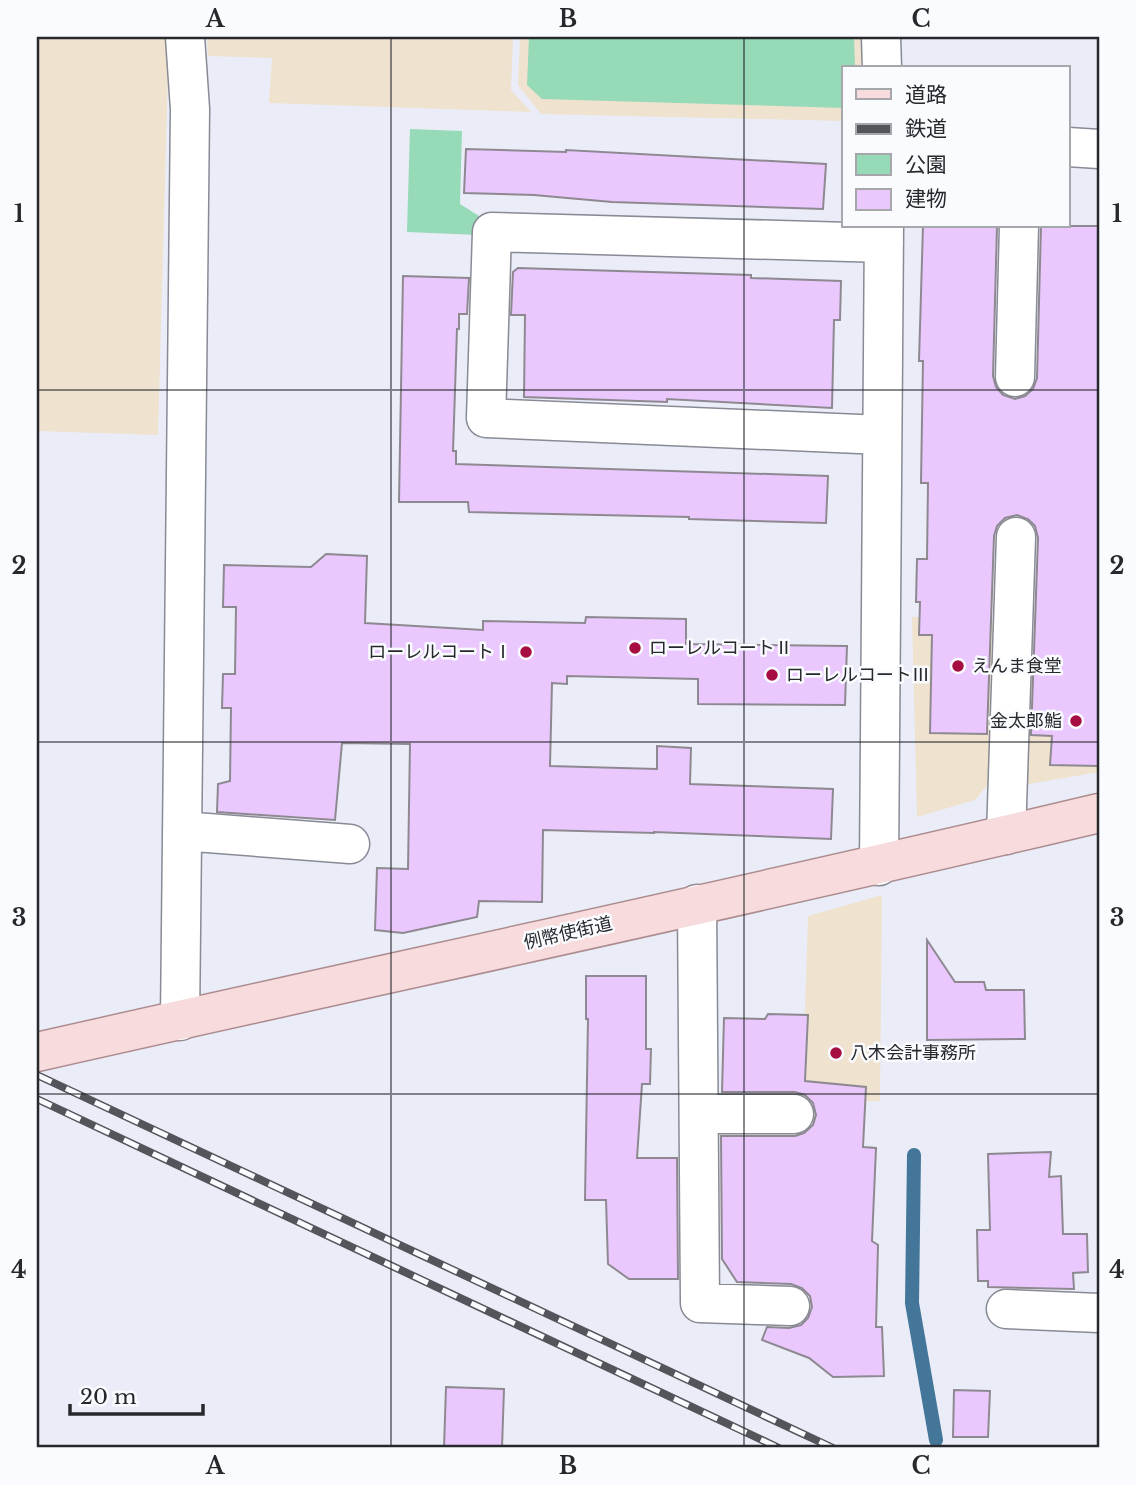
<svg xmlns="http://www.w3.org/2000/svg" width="1136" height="1485" font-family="'Libre Baskerville','Noto Sans JP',serif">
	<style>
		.commercial { fill: #efe2ce }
		.green { fill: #96dab8 }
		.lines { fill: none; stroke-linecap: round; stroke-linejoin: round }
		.stream { stroke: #447699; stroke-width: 14 }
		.building { fill: #eac8fe; stroke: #8e8991; stroke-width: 2 }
		.minor-casing { stroke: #888a94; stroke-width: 41 }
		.major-casing { stroke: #ac8d8f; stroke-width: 41 }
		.minor { stroke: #fff; stroke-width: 38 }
		.major { stroke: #f8dbdc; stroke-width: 38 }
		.rail-casing { stroke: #53555a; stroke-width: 8 }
		.rail { stroke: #f9fbff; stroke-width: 5; stroke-dasharray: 16; stroke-linecap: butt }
		.grid { fill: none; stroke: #27282c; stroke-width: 2; stroke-opacity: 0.55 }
		.poi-dot { fill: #a60e42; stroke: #f9fbff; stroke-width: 2.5 }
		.labels { text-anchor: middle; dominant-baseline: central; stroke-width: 5; stroke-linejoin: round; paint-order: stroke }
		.poi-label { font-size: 18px; fill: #27282c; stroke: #f9fbff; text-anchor: start }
		.street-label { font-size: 18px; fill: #27282c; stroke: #f9fbff }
		.neatline { fill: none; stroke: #27282c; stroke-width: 2.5 }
		.grid-label { font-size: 23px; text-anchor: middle; font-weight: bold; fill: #27282c }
	</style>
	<rect width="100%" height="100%" fill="#eaedf8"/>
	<path class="commercial" d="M37 37H165L168 72 158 435 37 431Z
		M207 37H513L511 90 531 112 269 103 272 58 208 56Z
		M520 37H863L865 68H844V121L541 114 518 85Z
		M912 617 998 620 990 782 975 800 917 817Z
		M1026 677 1099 678V772L1023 785Z
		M882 895 880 1101 802 1102 808 916Z"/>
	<path class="green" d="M529 37H854L855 68H844V108L542 99 527 85Z
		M410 129 462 131 460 204 479 216 478 235 407 232Z"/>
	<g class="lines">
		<path class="stream" d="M914 1155 912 1303 936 1440"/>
	</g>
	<path class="building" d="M466 149 566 152V150L826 164 823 209 612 202 534 195 464 193Z
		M923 226H997L993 376 996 387 1003 395 1015 399 1025 396 1033 389 1037 378 1041 226H1099V766L1050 765 1052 736 1031 735 1038 538 1035 526 1028 519 1017 515 1005 518 997 526 994 536 987 734 930 733 932 635H919L920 602H916L917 559H927L928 483H921L923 361H919Z
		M518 268 751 275V278L841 281 840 320H834L832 408 667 399V402L524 397 525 315H511L513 272Z
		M403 276 469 278 467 314H459V329H457L453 451H456V464L828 476 826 523 689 519V517L469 512 468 502H399Z
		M326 554 367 556 365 623 483 630V621L585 623 586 617 686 619V644L847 646 845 705 698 704V679L567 676V684L552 683 550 766 657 769V746L691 748 690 784 833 789 831 839 654 832V833L543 830 542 902 479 901 477 917 403 933 375 930 377 868 408 869 410 744 342 743 335 820 217 812 218 784 230 781 231 708H222L223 674H235L236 607H223L224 565 311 567Z
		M927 940 955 982H984L986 990H1024L1025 1039 927 1040Z
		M586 976H646V1049H651L650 1084H642L637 1158H677L678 1279H629L608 1264 606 1200H585L588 1019H586Z
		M768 1014 808 1015 805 1081 866 1087 863 1147 876 1148 872 1241 878 1245 876 1327H882L884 1376 833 1377 809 1358 762 1340 767 1327 789 1328 801 1325 808 1318 812 1307 810 1296 802 1288 791 1284 737 1282 722 1259 721 1136H795L804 1133 813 1125 816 1115 813 1103 805 1095 795 1092H722L724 1018 765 1019Z
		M1051 1152 1049 1177 1061 1176 1063 1234H1087L1088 1272 1073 1273 1074 1289 988 1287V1281H978L977 1230H990L988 1154Z
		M446 1387 504 1389 502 1448H444Z
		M954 1390 990 1391 988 1437H953Z"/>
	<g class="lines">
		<g class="minor-casing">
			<path id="minor" d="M881 37 882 68
				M1068 147 1099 149
				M1015 377 1019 226
				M882 435 486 418 492 232 884 243
				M182 831 350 844
				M1006 835 1016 537
				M879 866 884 226
				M697 904 700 1303 790 1306
				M180 1021 190 109 185 37
				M699 1114H794
				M1006 1309 1099 1313"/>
		</g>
		<g class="major-casing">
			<path id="major" d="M37 1052C391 972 746 897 1099 813"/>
		</g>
		<use href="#minor" class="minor"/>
		<use href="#major" class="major"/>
		<g class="rail-casing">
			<path id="rail" d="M37 1075 833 1448
				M37 1099 779 1448"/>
		</g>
		<use href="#rail" class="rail"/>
	</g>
	<path class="grid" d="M391 37V1448M744 37V1448M37 390H1099M37 742H1099M37 1094H1099"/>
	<g class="poi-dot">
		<circle cx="635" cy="648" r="7"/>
		<circle cx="526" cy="652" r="7"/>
		<circle cx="958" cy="666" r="7"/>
		<circle cx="772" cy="675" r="7"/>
		<circle cx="1076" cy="721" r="7"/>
		<circle cx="836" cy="1053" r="7"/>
	</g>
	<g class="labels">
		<g class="poi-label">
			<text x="649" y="648">ローレルコートⅡ</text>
			<text x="512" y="652" text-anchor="end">ローレルコートⅠ</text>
			<text x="972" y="666">えんま食堂</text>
			<text x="786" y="675">ローレルコートⅢ</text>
			<text x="1062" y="721" text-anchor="end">金太郎鮨</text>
			<text x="850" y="1053">八木会計事務所</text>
		</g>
		<g class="street-label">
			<text transform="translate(568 933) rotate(-13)">例幣使街道</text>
		</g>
	</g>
	<rect width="1136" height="1485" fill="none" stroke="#f9fbff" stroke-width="77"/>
	<rect x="842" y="66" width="228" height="161" fill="#f9fbff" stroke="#a5a7ab" stroke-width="2"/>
	<rect x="856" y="89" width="35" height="10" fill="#f8dbdc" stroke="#a5a7ab" stroke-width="2"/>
	<text x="905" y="102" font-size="21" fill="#27282c">道路</text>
	<rect x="856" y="124" width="35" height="10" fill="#53555a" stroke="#a5a7ab" stroke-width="2"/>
	<text x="905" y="136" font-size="21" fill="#27282c">鉄道</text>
	<rect x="856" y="154" width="35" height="21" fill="#96dab8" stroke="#a5a7ab" stroke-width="2"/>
	<text x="905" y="172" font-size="21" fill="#27282c">公園</text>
	<rect x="856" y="189" width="35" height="21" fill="#eac8fe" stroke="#a5a7ab" stroke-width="2"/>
	<text x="905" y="206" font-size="21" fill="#27282c">建物</text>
	<path d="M70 1404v10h133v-10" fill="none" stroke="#27282c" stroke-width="3.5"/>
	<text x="80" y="1404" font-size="21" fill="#27282c" stroke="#f9fbff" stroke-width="5" paint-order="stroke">20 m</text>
	<rect x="38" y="38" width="1060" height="1408" class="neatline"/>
	<g class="grid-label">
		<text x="215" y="27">A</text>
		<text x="568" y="27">B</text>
		<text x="921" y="27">C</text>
		<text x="19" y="222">1</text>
		<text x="1117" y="222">1</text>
		<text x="19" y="574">2</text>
		<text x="1117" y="574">2</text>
		<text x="19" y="926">3</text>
		<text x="1117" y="926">3</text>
		<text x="19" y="1278">4</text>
		<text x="1117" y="1278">4</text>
		<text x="215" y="1474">A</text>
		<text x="568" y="1474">B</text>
		<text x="921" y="1474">C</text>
	</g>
</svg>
